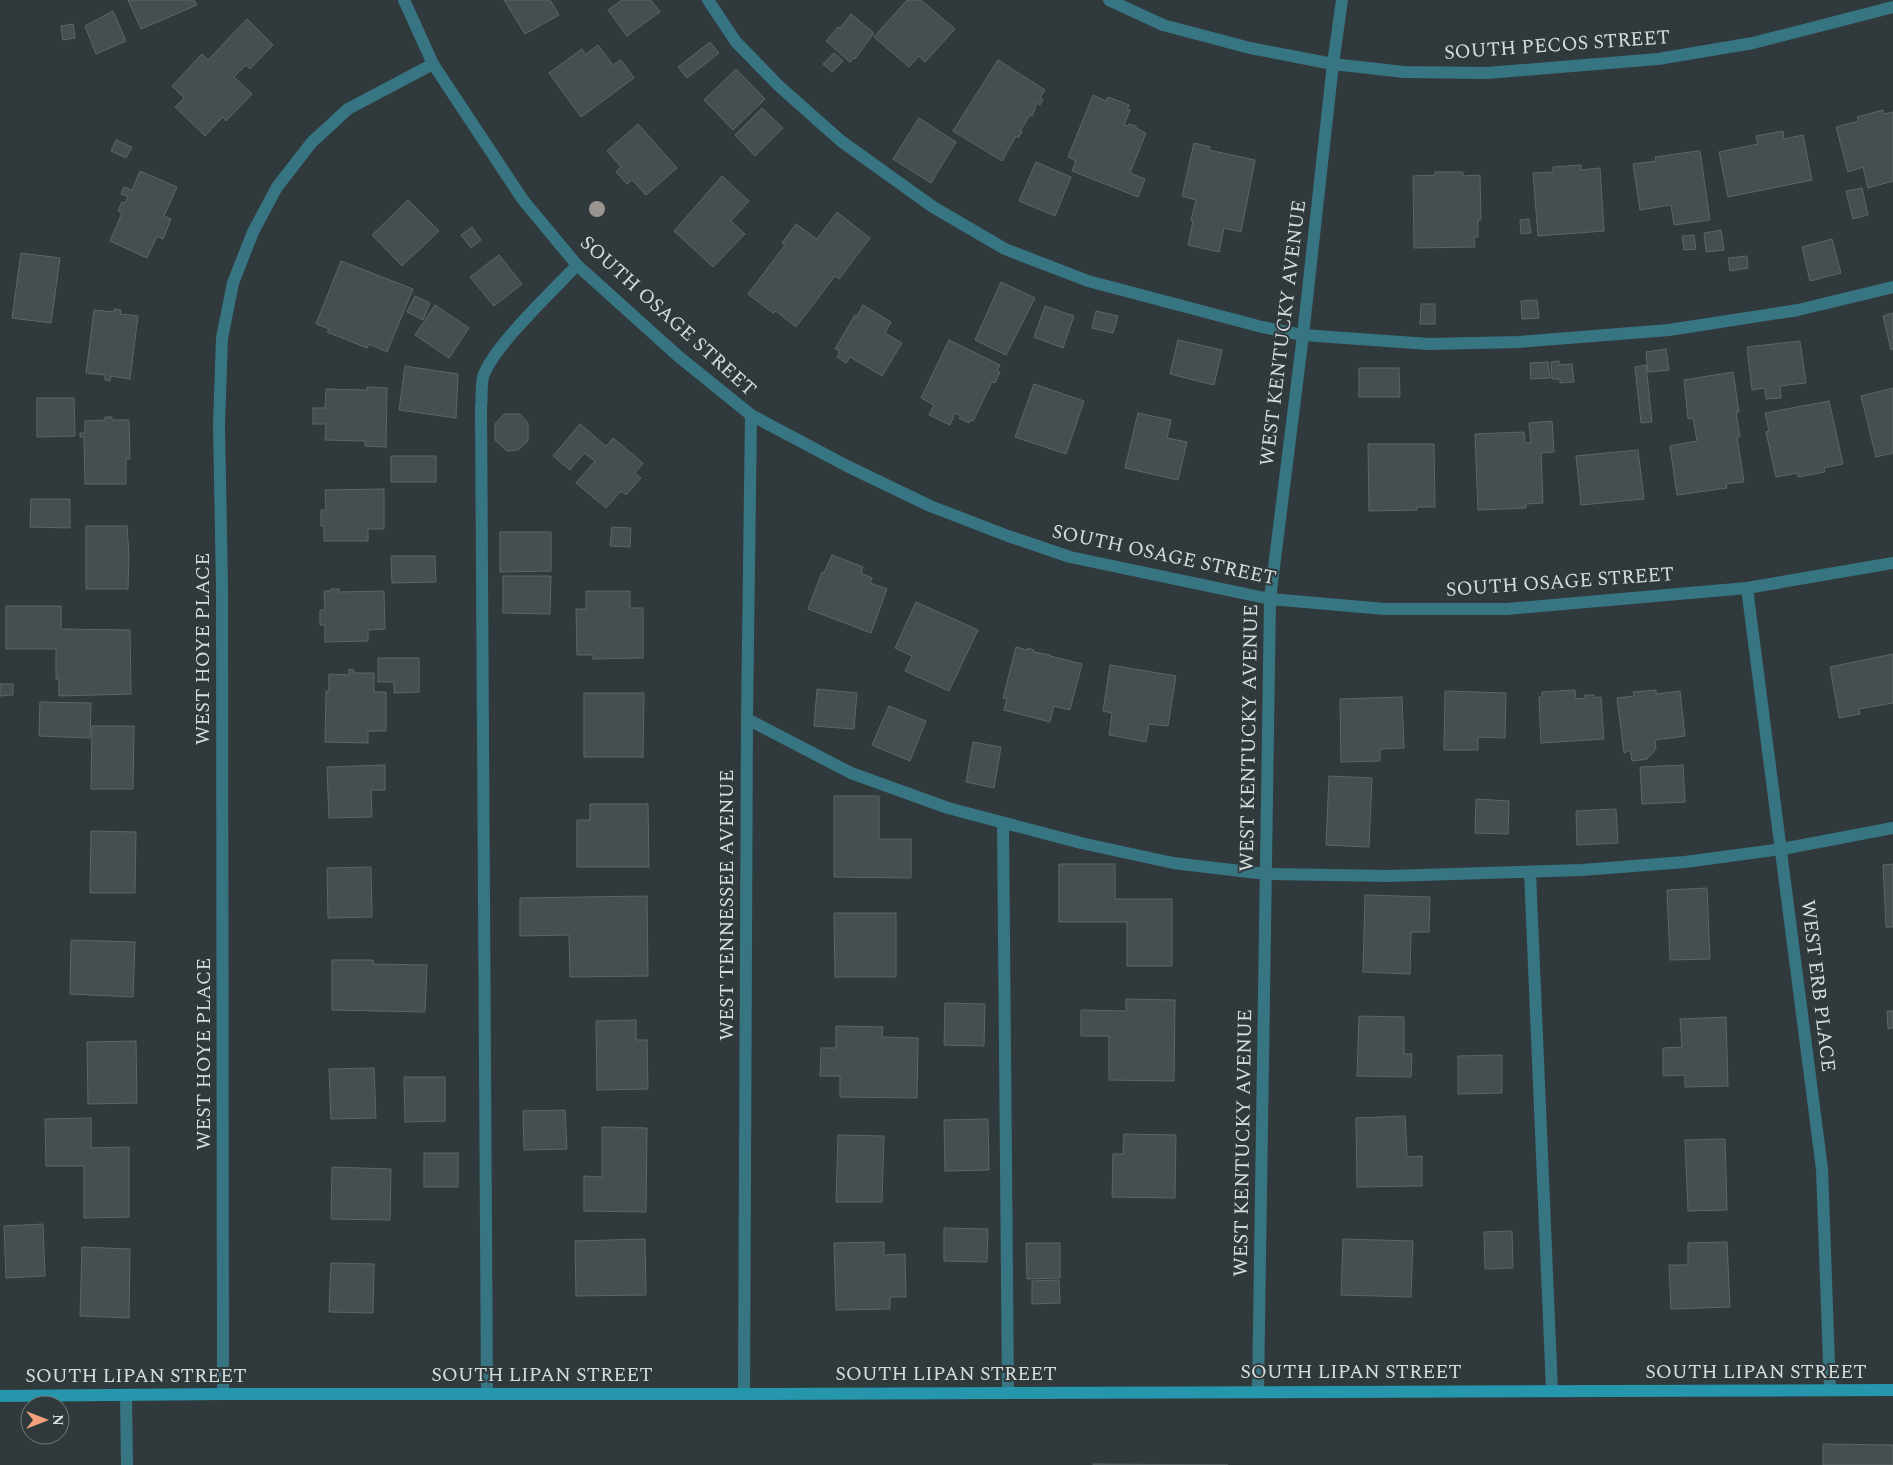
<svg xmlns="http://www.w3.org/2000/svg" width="1893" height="1465" font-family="Spectral,serif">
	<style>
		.building { fill: #454f51; stroke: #5c6669 }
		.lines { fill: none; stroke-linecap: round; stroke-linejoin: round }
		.lane { stroke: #387583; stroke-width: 12 }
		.street { stroke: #387583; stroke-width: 12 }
		.secondary { stroke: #2696ad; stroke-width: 12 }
		.tree { fill: #9b9591 }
		.labels { text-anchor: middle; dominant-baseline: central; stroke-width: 4; stroke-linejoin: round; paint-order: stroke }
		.street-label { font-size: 20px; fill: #d6dcde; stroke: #303a3c }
	</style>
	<rect width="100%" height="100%" fill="#303a3c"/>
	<path class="building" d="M128 0H194L197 5 141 29Z
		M504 0H550L559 15 525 34Z
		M622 0H651L660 12 627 36 608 10Z
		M907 0H921L955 29 925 62 919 56 909 67 874 37Z
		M113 11 126 41 96 54 85 26Z
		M851 14 874 33 855 59 854 58 850 62 826 41 838 27 840 28Z
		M247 19 273 45 250 69 246 65 234 77 252 94 226 121 223 117 205 136 175 107 184 98 172 86 202 54 208 60Z
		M73 24 75 38 63 40 61 26Z
		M710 42 719 53 687 78 678 67Z
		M598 45 613 65 621 60 634 78 581 117 549 73 582 49 585 55Z
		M834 53 843 61 832 72 823 64Z
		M998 60 1045 90 1040 98 1043 100 1040 105 1037 103 1032 116 1030 115 1020 131 1022 132 1018 138 1016 136 1002 161 953 131Z
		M736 69 765 99 733 130 704 100Z
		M1093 95 1106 101 1108 97 1129 105 1127 109 1130 110 1124 125 1128 126 1129 124 1136 126V128L1146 133 1130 173 1145 179 1138 197 1072 171 1076 161 1068 157Z
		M762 108 783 128 755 156 735 135Z
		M1883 110 1884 114 1893 112V181L1868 188 1863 167 1848 172 1836 127 1859 121 1857 117Z
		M919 118 956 142 931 183 893 159Z
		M638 124 677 168 646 195 632 180 627 184 616 172 621 167 607 151Z
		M1783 131 1784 139 1803 135 1812 180 1728 197 1719 152 1758 144 1756 136Z
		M116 140 132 147 126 158 111 151Z
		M1194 143 1210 147 1209 150 1255 160 1241 232 1224 228 1219 252 1188 245 1193 221 1191 220 1196 200 1182 196Z
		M1697 151H1700L1710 220 1674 225 1671 205 1640 210 1633 164 1656 161 1655 157Z
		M1036 162 1071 177 1055 216 1019 201Z
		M1581 165V170L1600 168 1604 231 1538 236 1533 173 1553 172V167Z
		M140 171 177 187 164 216 171 219 163 239 157 236 147 258 110 241 122 213 118 211 122 202 125 203 128 196 121 194 124 187 132 190Z
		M1435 172H1463V176L1480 175 1481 220H1478V237H1474L1475 247 1414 248 1413 176 1435 175Z
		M722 176 749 201 731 221 745 234 713 267 674 231Z
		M1862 188 1868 215 1853 219 1846 191Z
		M408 200 439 231 402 266 372 235Z
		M837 212 870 238 839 279 835 276 796 327 776 311 773 313 748 294 785 245 782 243 796 224 817 239Z
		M1529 219 1531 233 1521 234 1520 220Z
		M472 227 481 240 471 248 461 235Z
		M1721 230 1724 250 1706 252 1704 233Z
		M1694 235 1696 249 1684 250 1682 236Z
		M1832 239 1841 273 1810 281 1802 247Z
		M21 253 60 258 51 323 12 318Z
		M499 255 522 284 494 306 470 277Z
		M1747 256 1748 268 1730 271 1728 258Z
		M341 261 413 289 387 352 369 344 367 348 327 332 329 329 316 324Z
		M1001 282 1035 298 1006 355 975 340Z
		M415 296 430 303 423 320 407 312Z
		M1537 300 1539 318 1522 319 1521 301Z
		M1421 304H1435V324H1420Z
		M435 305 469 328 449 358 415 335Z
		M863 305 891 322 885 333 902 343 882 376 850 357 846 363 837 357 840 351 835 349 855 315 857 316Z
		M1045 306 1074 316 1063 348 1034 337Z
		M114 309 121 310 120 314 138 316 130 379 111 376 110 381 105 380V375L86 373 94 310 114 312Z
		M1096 311 1118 316 1113 333 1092 328Z
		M1893 313V349L1891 350 1883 316Z
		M949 340 1000 365 997 371 1000 372 995 383 992 382 973 421 970 420 969 423 959 418 961 416 955 413 950 425 929 415 934 405 921 398Z
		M1178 340 1222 350 1214 385 1170 374Z
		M1800 341 1806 383 1780 386 1781 398 1766 399 1765 388 1752 390 1747 347Z
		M1666 349 1669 370 1648 372 1646 352Z
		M1559 361V365L1572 364 1574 382 1560 383V379H1552L1551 362Z
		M1548 362 1550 378 1531 379 1530 363Z
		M1646 365 1652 422 1641 423 1635 367Z
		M405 366 458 374 456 418 399 410Z
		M1359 368H1399L1400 397H1359Z
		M1733 372 1739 412H1736L1740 437H1737L1744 482 1726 484 1727 488 1677 495 1670 446 1697 441 1693 418 1688 419 1684 380Z
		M1034 384 1084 401 1066 454 1015 437Z
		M367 387 387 388 386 447 365 446V441L325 440 326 424H313V408H325L326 389 367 390Z
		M1893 388V453L1876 457 1861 396Z
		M37 398H74L75 436 37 437Z
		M1829 401 1843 464 1824 468 1825 472 1798 477V473L1776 477 1766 432 1769 431 1765 413Z
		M1138 413 1171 420 1167 438 1187 442 1178 480 1125 468Z
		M504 414H520L528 423V441L518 450 507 451 495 440V424Z
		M105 417H112V420H129L130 459H126V484H85L84 437H80V433H85V421L105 420Z
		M1552 421 1554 452 1541 453 1543 503 1526 504V508L1478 510 1475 434 1524 432 1525 443H1531L1529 423Z
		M580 424 606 446 613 438 643 463 635 473 641 478 626 495 621 491 606 508 576 483 595 461 584 453 570 470 553 456Z
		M1368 444H1434L1435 507H1417V510L1369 511Z
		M1638 450 1644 499 1581 505 1576 456Z
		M391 456H436V482H391Z
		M384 489V529H368V541H324V526H321V510H326L325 490Z
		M31 499H70V528L30 527Z
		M86 526H127L129 555 128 589H86Z
		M612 527 631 528 630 547 610 546Z
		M500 532H551V571L500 572Z
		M832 555 863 567 861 573 872 578 870 583 887 589 871 633 808 609 822 572 824 573Z
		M391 556H435L436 582 392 583Z
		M503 576H551L550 614 503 613Z
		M331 589H339V592L384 591 385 629 368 630V641L325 642V625H320V610H325L324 591H331Z
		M586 591H630V608H643V658L593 659V655H577L576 609H586Z
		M916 602 978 630 949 691 905 671 912 656 895 648Z
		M6 606H61V629L130 630 131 694 59 696V679H56V649H6Z
		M1016 647 1027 650 1028 648 1034 650V652L1051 655 1050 656 1082 664 1070 710 1054 706 1050 722 1004 710 1007 699 1003 698Z
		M1893 654V703L1859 709 1860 714 1839 718 1830 667Z
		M378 658H419V692L394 693V682H378Z
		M1110 665 1176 676 1168 726 1149 724 1146 742 1109 735 1112 713 1103 711Z
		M349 669 354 670 353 673H374V692H386V731H368V743L325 742 326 691H329V674L349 675Z
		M0 684H13V695L0 696Z
		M817 689 857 693 854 729 814 726Z
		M1575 690 1576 699 1585 698V695H1594V698L1601 697 1604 739 1541 743 1539 697H1542V692Z
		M1656 690V694L1680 691 1685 736 1655 740 1656 749 1647 759 1632 761 1630 750 1624 753 1617 698 1634 696 1633 692Z
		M1445 691 1506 693 1505 738 1478 737V750H1444Z
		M584 693H644L643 757H584Z
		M1402 697 1404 748 1380 749V761L1341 762 1340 699Z
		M40 702 91 703 90 738 39 736Z
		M889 706 926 721 910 761 872 745Z
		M92 726H134L133 789H91Z
		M973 742 1001 747 994 788 966 782Z
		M385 765V790H371L372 817 329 818 327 767Z
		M1683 765 1685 802 1642 804 1640 767Z
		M1329 776 1372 778 1369 847 1326 845Z
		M834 796H879V839H911V878L834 877Z
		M1476 799 1509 801 1508 834 1475 833Z
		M590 804H648L649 867H577V820H590Z
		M1616 809 1618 843 1577 845 1576 811Z
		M91 831 136 832 135 893H90Z
		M1059 864H1115V899H1172V966H1127V922H1059Z
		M1893 864V927H1886L1883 865Z
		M371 867 372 917 328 918 327 868Z
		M1707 888 1710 959 1670 960 1667 890Z
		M1365 895 1430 897 1429 932H1411L1410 974 1363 972Z
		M647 896 648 976 570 977 569 935 520 936V898Z
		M834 913H896V977H835Z
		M71 940 135 942 133 997 70 994Z
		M332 960H373V964L427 965 425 1012 332 1010Z
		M1126 999 1175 1000 1174 1081 1109 1080V1036H1081V1010L1126 1011Z
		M945 1003 985 1004 984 1046 944 1045Z
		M1887 1011H1893V1028L1888 1029Z
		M1359 1016 1404 1017V1054H1412L1411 1077 1357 1076Z
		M1726 1017 1728 1086 1685 1087V1075L1663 1076V1048L1682 1047 1680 1019Z
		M636 1020V1040H647L648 1089 597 1090 596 1021Z
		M836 1026 883 1027 882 1037 918 1038 917 1098 840 1097V1076H820L821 1048H836Z
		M136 1041 137 1103 88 1104 87 1042Z
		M1502 1055V1093L1458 1094V1056Z
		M374 1068 376 1118 331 1119 329 1069Z
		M404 1077H445V1121L405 1122Z
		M565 1110 567 1149 524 1150 523 1111Z
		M1405 1116 1407 1157 1422 1156V1186L1357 1187 1356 1118Z
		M91 1118V1148L129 1147V1217L84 1218V1166H46L45 1119Z
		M988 1119 989 1170 945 1171 944 1120Z
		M602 1127 647 1128 646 1212 584 1211V1176L602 1177Z
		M1124 1134 1176 1135 1175 1198 1112 1197 1113 1154H1123Z
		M838 1135 884 1136 882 1202H836Z
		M1725 1139 1727 1210 1688 1211 1685 1140Z
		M424 1153H458V1187H424Z
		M332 1167 391 1169 390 1220 331 1219Z
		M43 1224 45 1276 6 1278 4 1226Z
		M944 1228 988 1229 987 1262 944 1261Z
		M1512 1231 1513 1268 1485 1269 1484 1232Z
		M645 1239 646 1295 576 1296 575 1241Z
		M1343 1239 1413 1241 1411 1297 1341 1295Z
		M884 1242V1255L905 1254 906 1297H890V1309L836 1310 834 1243Z
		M1727 1242 1730 1307 1671 1309 1669 1265H1688V1243Z
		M1026 1243H1060V1278L1027 1279Z
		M82 1247 130 1249 129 1318 80 1316Z
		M331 1263 374 1264 373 1313 329 1312Z
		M1059 1280 1060 1303 1032 1304V1281Z
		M1823 1444 1893 1445V1465H1823Z
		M1093 1464 1228 1465H1093Z"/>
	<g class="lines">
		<path class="lane" d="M708 0 736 42 779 86 841 141 933 207 1005 249 1088 281 1262 327 1303 335 1429 344 1519 342 1669 330 1798 310 1893 287
			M747 719 851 773 948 808 1081 843 1173 863 1266 874 1388 876 1582 870 1685 862 1782 849 1893 828
			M1003 823 1008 1392
			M1530 872 1552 1391
			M487 1394 481 407C482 398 481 386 483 377 492 347 555 289 577 265
			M126 1395 127 1465"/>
		<path class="street" d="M1109 0 1163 25 1250 48 1333 64 1404 72 1487 73 1658 59 1753 43 1893 7
			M433 64 523 200 577 265 678 356 751 415 847 466 930 506 1008 536 1070 557 1270 599 1385 609H1507L1747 588 1893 563
			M1747 588 1822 1169 1830 1390
			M1258 1391 1270 599 1303 335 1333 64 1342 0
			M223 1394 222 587 219 425 222 338 233 283 253 232 277 187 312 142 348 109 433 64 404 0
			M744 1394 747 719 751 415"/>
		<path class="secondary" d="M0 1396 223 1394H744L1893 1390"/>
	</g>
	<circle class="tree" cx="597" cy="209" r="8"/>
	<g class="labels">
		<g class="street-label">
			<text transform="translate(1557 45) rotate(-4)">SOUTH PECOS STREET</text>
			<text transform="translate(668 316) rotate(42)">SOUTH OSAGE STREET</text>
			<text transform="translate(1283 333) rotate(-83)">WEST KENTUCKY AVENUE</text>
			<text transform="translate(1164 555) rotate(12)">SOUTH OSAGE STREET</text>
			<text transform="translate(1560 582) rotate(-4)">SOUTH OSAGE STREET</text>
			<text transform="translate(203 649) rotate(-90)">WEST HOYE PLACE</text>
			<text transform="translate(1249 738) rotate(-89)">WEST KENTUCKY AVENUE</text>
			<text transform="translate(727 905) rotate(-90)">WEST TENNESSEE AVENUE</text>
			<text transform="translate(1818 986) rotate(83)">WEST ERB PLACE</text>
			<text transform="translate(204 1054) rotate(-90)">WEST HOYE PLACE</text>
			<text transform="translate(1243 1143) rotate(-89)">WEST KENTUCKY AVENUE</text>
			<text x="1351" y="1372">SOUTH LIPAN STREET</text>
			<text x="1756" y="1372">SOUTH LIPAN STREET</text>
			<text x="946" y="1374">SOUTH LIPAN STREET</text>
			<text x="542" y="1375">SOUTH LIPAN STREET</text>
			<text x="136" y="1376">SOUTH LIPAN STREET</text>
		</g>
	</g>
	<g transform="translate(45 1420) rotate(90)"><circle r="24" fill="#303a3c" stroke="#727b7d"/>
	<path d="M0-4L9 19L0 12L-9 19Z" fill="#f1a17b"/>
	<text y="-8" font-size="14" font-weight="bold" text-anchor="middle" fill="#d6dcde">N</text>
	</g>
</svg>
